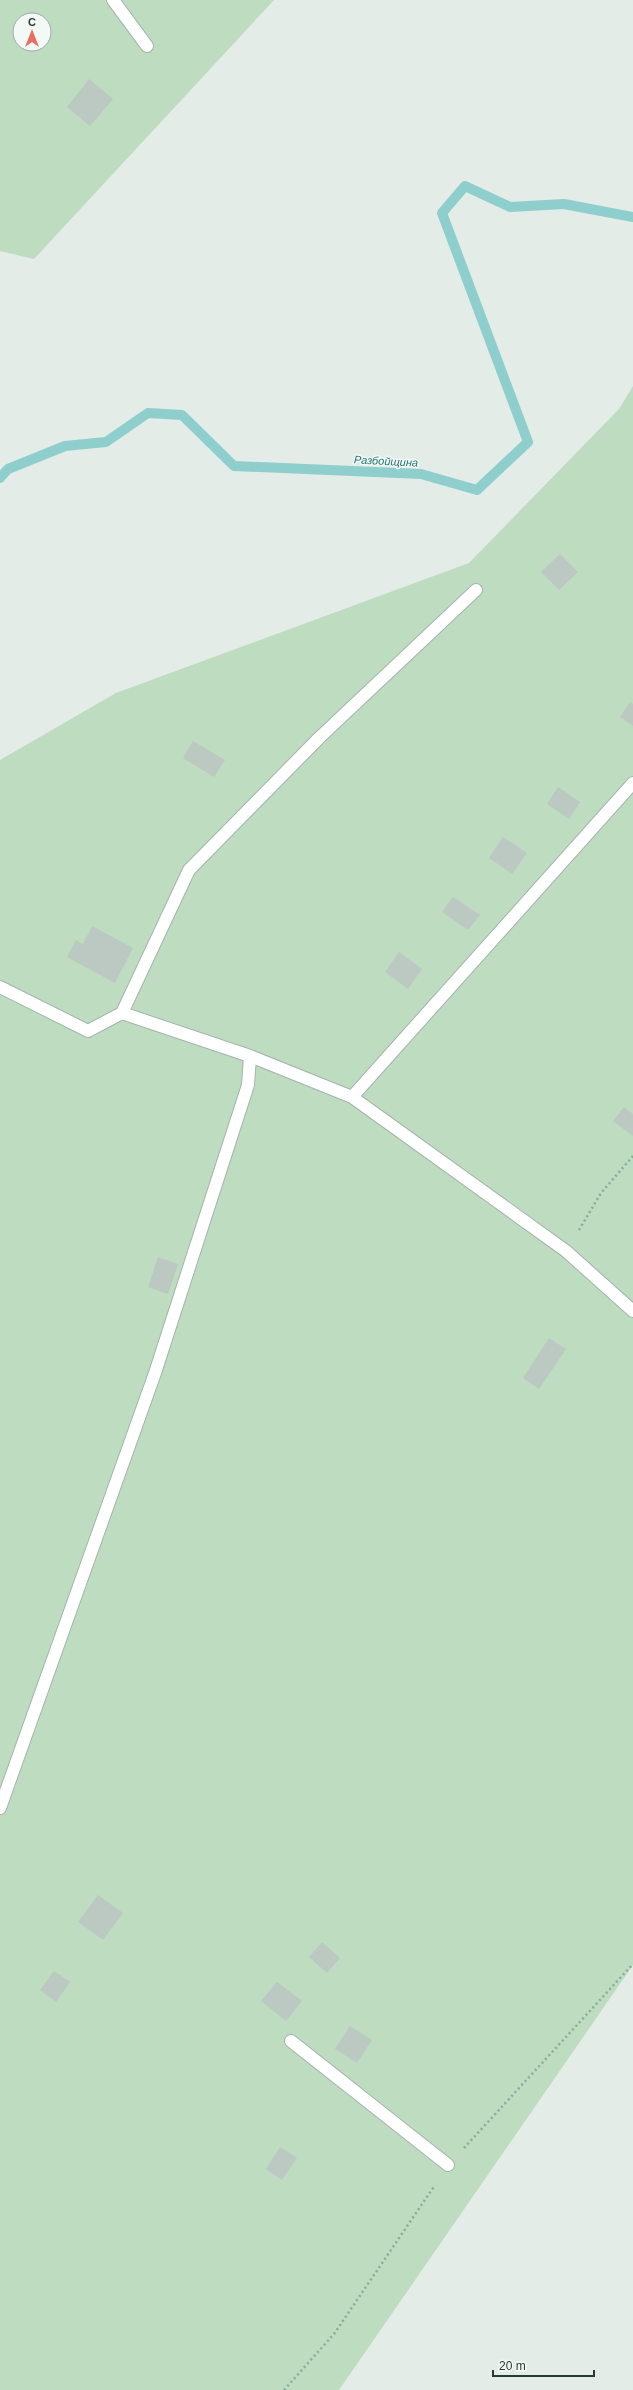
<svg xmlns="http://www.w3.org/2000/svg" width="633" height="2390" font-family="Arial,sans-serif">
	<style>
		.garden { fill: #bddcc0; fill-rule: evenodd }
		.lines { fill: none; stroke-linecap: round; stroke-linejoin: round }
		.stream { stroke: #8ececd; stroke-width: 10 }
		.building { fill: #bbc9c2 }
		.service-casing { stroke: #a6b4ac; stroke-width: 14 }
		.path { stroke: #85ae9a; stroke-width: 2.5; stroke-dasharray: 2 3; stroke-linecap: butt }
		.service { stroke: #fff; stroke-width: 12 }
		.labels { text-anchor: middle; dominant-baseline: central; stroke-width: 3; stroke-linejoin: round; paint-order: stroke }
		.water-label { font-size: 11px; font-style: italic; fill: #217575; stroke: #f3f9f5 }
	</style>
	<rect width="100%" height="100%" fill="#e3ece6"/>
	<path class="garden" d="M0 0H274L34 259 0 251ZM20 20H44V44H20Z
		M633 386V1965L339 2390H0V760L116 693 469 563 619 409Z"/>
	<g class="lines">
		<path class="stream" d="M0 478 8 469 65 446 106 442 148 413 182 415 234 466 421 474 477 490 528 442 442 213 465 186 510 207 564 204 633 217"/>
	</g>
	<path class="building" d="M89 79 113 99 90 126 67 107Z
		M560 554 578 572 559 590 541 572Z
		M630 702 633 704V726L620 717Z
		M193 741 225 760 214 777 183 758Z
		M558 787 580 802 569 819 547 804Z
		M503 837 527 853 512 874 489 858Z
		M453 897 480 915 468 930 442 912Z
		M92 926 133 948 115 983 67 957 76 940 83 944Z
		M399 952 422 969 408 989 385 972Z
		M624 1107 633 1114V1136L613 1121Z
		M158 1257 178 1264 168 1294 148 1287Z
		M549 1338 566 1349 539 1389 523 1378Z
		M98 1895 123 1913 103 1940 78 1922Z
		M322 1942 340 1958 327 1973 309 1957Z
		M54 1971 70 1982 56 2002 40 1990Z
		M277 1982 302 2001 286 2021 261 2001Z
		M350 2026 372 2040 357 2063 335 2049Z
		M280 2147 297 2158 282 2180 266 2169Z"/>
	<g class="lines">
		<g class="service-casing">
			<path id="service" d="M113 0 147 46
				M476 590 319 738 189 870 122 1013 250 1056 352 1097 633 783
				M0 987 88 1031 122 1013
				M352 1097 566 1251 633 1311
				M0 1808 155 1373 248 1085 250 1056
				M291 2041 448 2165"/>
		</g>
		<path class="path" d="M579 1230 601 1193 633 1156
			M464 2148 633 1964
			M284 2390 334 2334 435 2185"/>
		<use href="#service" class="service"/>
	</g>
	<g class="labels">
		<g class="water-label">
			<text transform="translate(386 461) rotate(3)">Разбойщина</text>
		</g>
	</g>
	<g transform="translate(32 32)"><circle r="19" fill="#f3f9f5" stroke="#a0ada7"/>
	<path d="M0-3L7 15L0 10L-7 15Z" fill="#e96e63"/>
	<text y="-6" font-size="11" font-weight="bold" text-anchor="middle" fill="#243c32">С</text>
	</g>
	<path d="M493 2370v6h101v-6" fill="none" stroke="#243c32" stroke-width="2"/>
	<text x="499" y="2370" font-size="12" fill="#243c32" stroke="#f3f9f5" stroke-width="3" paint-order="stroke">20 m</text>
</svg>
